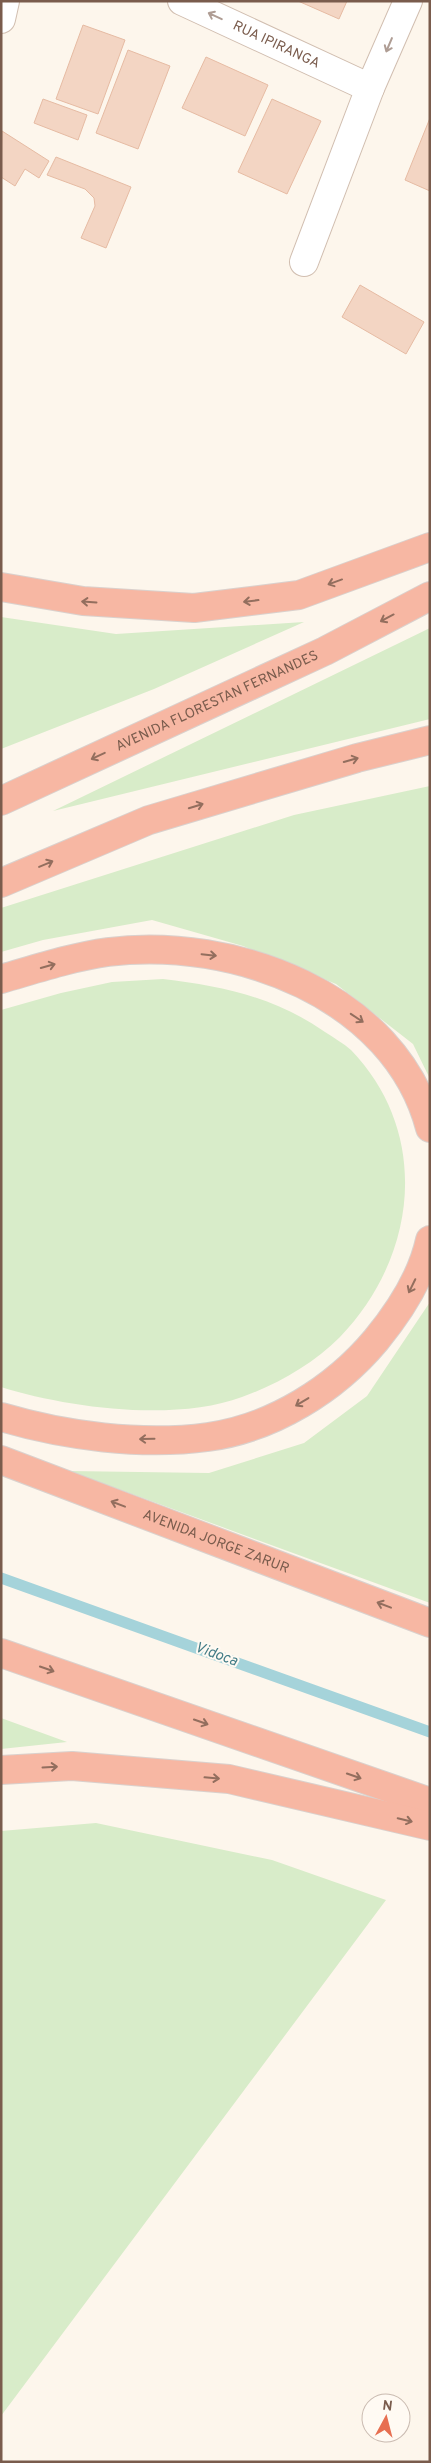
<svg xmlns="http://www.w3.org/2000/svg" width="431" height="2463" font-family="Overpass,sans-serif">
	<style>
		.green { fill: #d8ecc9 }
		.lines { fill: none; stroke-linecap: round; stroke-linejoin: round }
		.stream { stroke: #a5d3da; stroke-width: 11 }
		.building { fill: #f3d5c3; stroke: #e6bba3 }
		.minor-casing { stroke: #d1beb0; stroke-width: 30 }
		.highway-casing { stroke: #dad1cd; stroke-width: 30 }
		.minor { stroke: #fff; stroke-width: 28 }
		.highway { stroke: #f7b7a3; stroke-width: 28 }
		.oneway { stroke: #af9d94 }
		.oneway2 { stroke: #936e5e }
		.labels { text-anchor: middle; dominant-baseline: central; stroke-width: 4; stroke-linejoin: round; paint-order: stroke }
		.street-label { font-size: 14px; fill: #7a5c4d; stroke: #fffaf3 }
		.water-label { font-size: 15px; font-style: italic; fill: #437c86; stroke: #fffaf3 }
	</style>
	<rect width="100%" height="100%" fill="#fdf6ec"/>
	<path class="green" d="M1 617 116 634 304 622 154 689 1 749Z
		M430 628V719L53 811Z
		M430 786V1079L413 1044 336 984 243 946 152 920 43 940 1 952V908L294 815Z
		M163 979C222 986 275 997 325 1032 334 1038 343 1043 351 1050 431 1133 418 1256 340 1337 313 1364 278 1384 242 1397 175 1422 68 1408 1 1387V1010L61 993 112 982Z
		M430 1302V1603L69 1471 209 1473 304 1443 367 1396Z
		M1 1718 67 1742 1 1749Z
		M96 1823 272 1860 386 1900 1 2416V1831Z"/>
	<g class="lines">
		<path class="stream" d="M1 1578 430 1732"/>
	</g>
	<path class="building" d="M298 1H347L339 19Z
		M83 25 125 40 98 114 56 99Z
		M128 50 170 66 138 149 96 133Z
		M206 57 268 85 245 136 182 108Z
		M43 99 87 115 78 140 34 123Z
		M272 99 321 121 287 194 238 172Z
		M430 118V191L405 180Z
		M2 131 49 161 39 178 25 169 15 186 1 177Z
		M56 157 131 187 106 248 81 238 95 206 94 198 85 189 47 175Z
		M360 285 424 322 406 354 342 317Z"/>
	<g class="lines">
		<g class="minor-casing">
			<g id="minor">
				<path id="s1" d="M182 1 370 88"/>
				<path d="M1 19 5 1"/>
				<path d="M304 262 370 88 408 1"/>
			</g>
		</g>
		<g class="highway-casing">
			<g id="highway">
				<path d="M1 587 83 601 194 608 299 595 430 547"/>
				<path id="s2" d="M1 801 325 651 430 596"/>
				<path d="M1 883 149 820 357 758 430 740"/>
				<path d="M1 979C36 969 72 957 108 952 233 936 395 995 430 1128"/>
				<path d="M1 1417C65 1436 142 1446 208 1437 273 1428 335 1389 376 1340 399 1312 422 1277 430 1240"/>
				<path id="s3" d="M1 1460 430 1623"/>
				<path d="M1 1653 430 1802"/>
				<path d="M1 1770 72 1766 229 1779 430 1826"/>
			</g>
		</g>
		<use href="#minor" class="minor"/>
		<use href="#highway" class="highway"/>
	</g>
	<defs><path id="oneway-shaft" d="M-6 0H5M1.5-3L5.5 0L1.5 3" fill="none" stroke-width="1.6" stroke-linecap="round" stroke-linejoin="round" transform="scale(1.25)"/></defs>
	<g class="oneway">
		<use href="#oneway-shaft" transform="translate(215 16) rotate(-155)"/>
		<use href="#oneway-shaft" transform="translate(389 45) rotate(113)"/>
	</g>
	<g class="oneway2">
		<use href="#oneway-shaft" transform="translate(335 582) rotate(160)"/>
		<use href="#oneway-shaft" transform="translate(251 601) rotate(173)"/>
		<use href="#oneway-shaft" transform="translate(89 602) rotate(-176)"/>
		<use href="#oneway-shaft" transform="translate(387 618) rotate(152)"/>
		<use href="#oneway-shaft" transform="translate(98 756) rotate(155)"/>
		<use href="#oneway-shaft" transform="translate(351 760) rotate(-16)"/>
		<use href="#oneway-shaft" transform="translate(196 806) rotate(-17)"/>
		<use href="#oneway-shaft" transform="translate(46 864) rotate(-23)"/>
		<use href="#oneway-shaft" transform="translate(209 955) rotate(6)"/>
		<use href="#oneway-shaft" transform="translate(48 966) rotate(-16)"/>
		<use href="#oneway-shaft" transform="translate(357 1018) rotate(34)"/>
		<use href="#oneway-shaft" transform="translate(412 1286) rotate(116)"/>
		<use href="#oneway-shaft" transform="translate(302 1402) rotate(149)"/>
		<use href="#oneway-shaft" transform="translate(147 1439) rotate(179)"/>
		<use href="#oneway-shaft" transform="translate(118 1504) rotate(-159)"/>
		<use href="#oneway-shaft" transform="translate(384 1605) rotate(-159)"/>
		<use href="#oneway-shaft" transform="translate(47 1669) rotate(19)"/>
		<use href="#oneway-shaft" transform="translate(201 1722) rotate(19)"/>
		<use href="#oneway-shaft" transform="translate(50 1767) rotate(-3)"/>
		<use href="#oneway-shaft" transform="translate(354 1776) rotate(19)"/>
		<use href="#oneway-shaft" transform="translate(212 1778) rotate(5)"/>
		<use href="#oneway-shaft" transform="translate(405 1820) rotate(13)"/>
	</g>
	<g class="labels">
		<g class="street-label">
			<text stroke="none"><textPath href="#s1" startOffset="104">RUA IPIRANGA</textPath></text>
			<text stroke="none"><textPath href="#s2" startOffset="238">AVENIDA FLORESTAN FERNANDES</textPath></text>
			<text stroke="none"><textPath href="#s3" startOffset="230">AVENIDA JORGE ZARUR</textPath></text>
		</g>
		<g class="water-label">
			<text transform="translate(216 1655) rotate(20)">Vidoca</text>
		</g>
	</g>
	<rect width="431" height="2463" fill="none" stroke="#7a5c4d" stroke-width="5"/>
	<g transform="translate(386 2418) rotate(7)"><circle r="24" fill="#fffaf3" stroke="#cabbb1"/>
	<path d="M0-4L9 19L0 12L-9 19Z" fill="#e76f51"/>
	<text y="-8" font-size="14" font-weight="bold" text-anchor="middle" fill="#7a5c4d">N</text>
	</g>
</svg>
